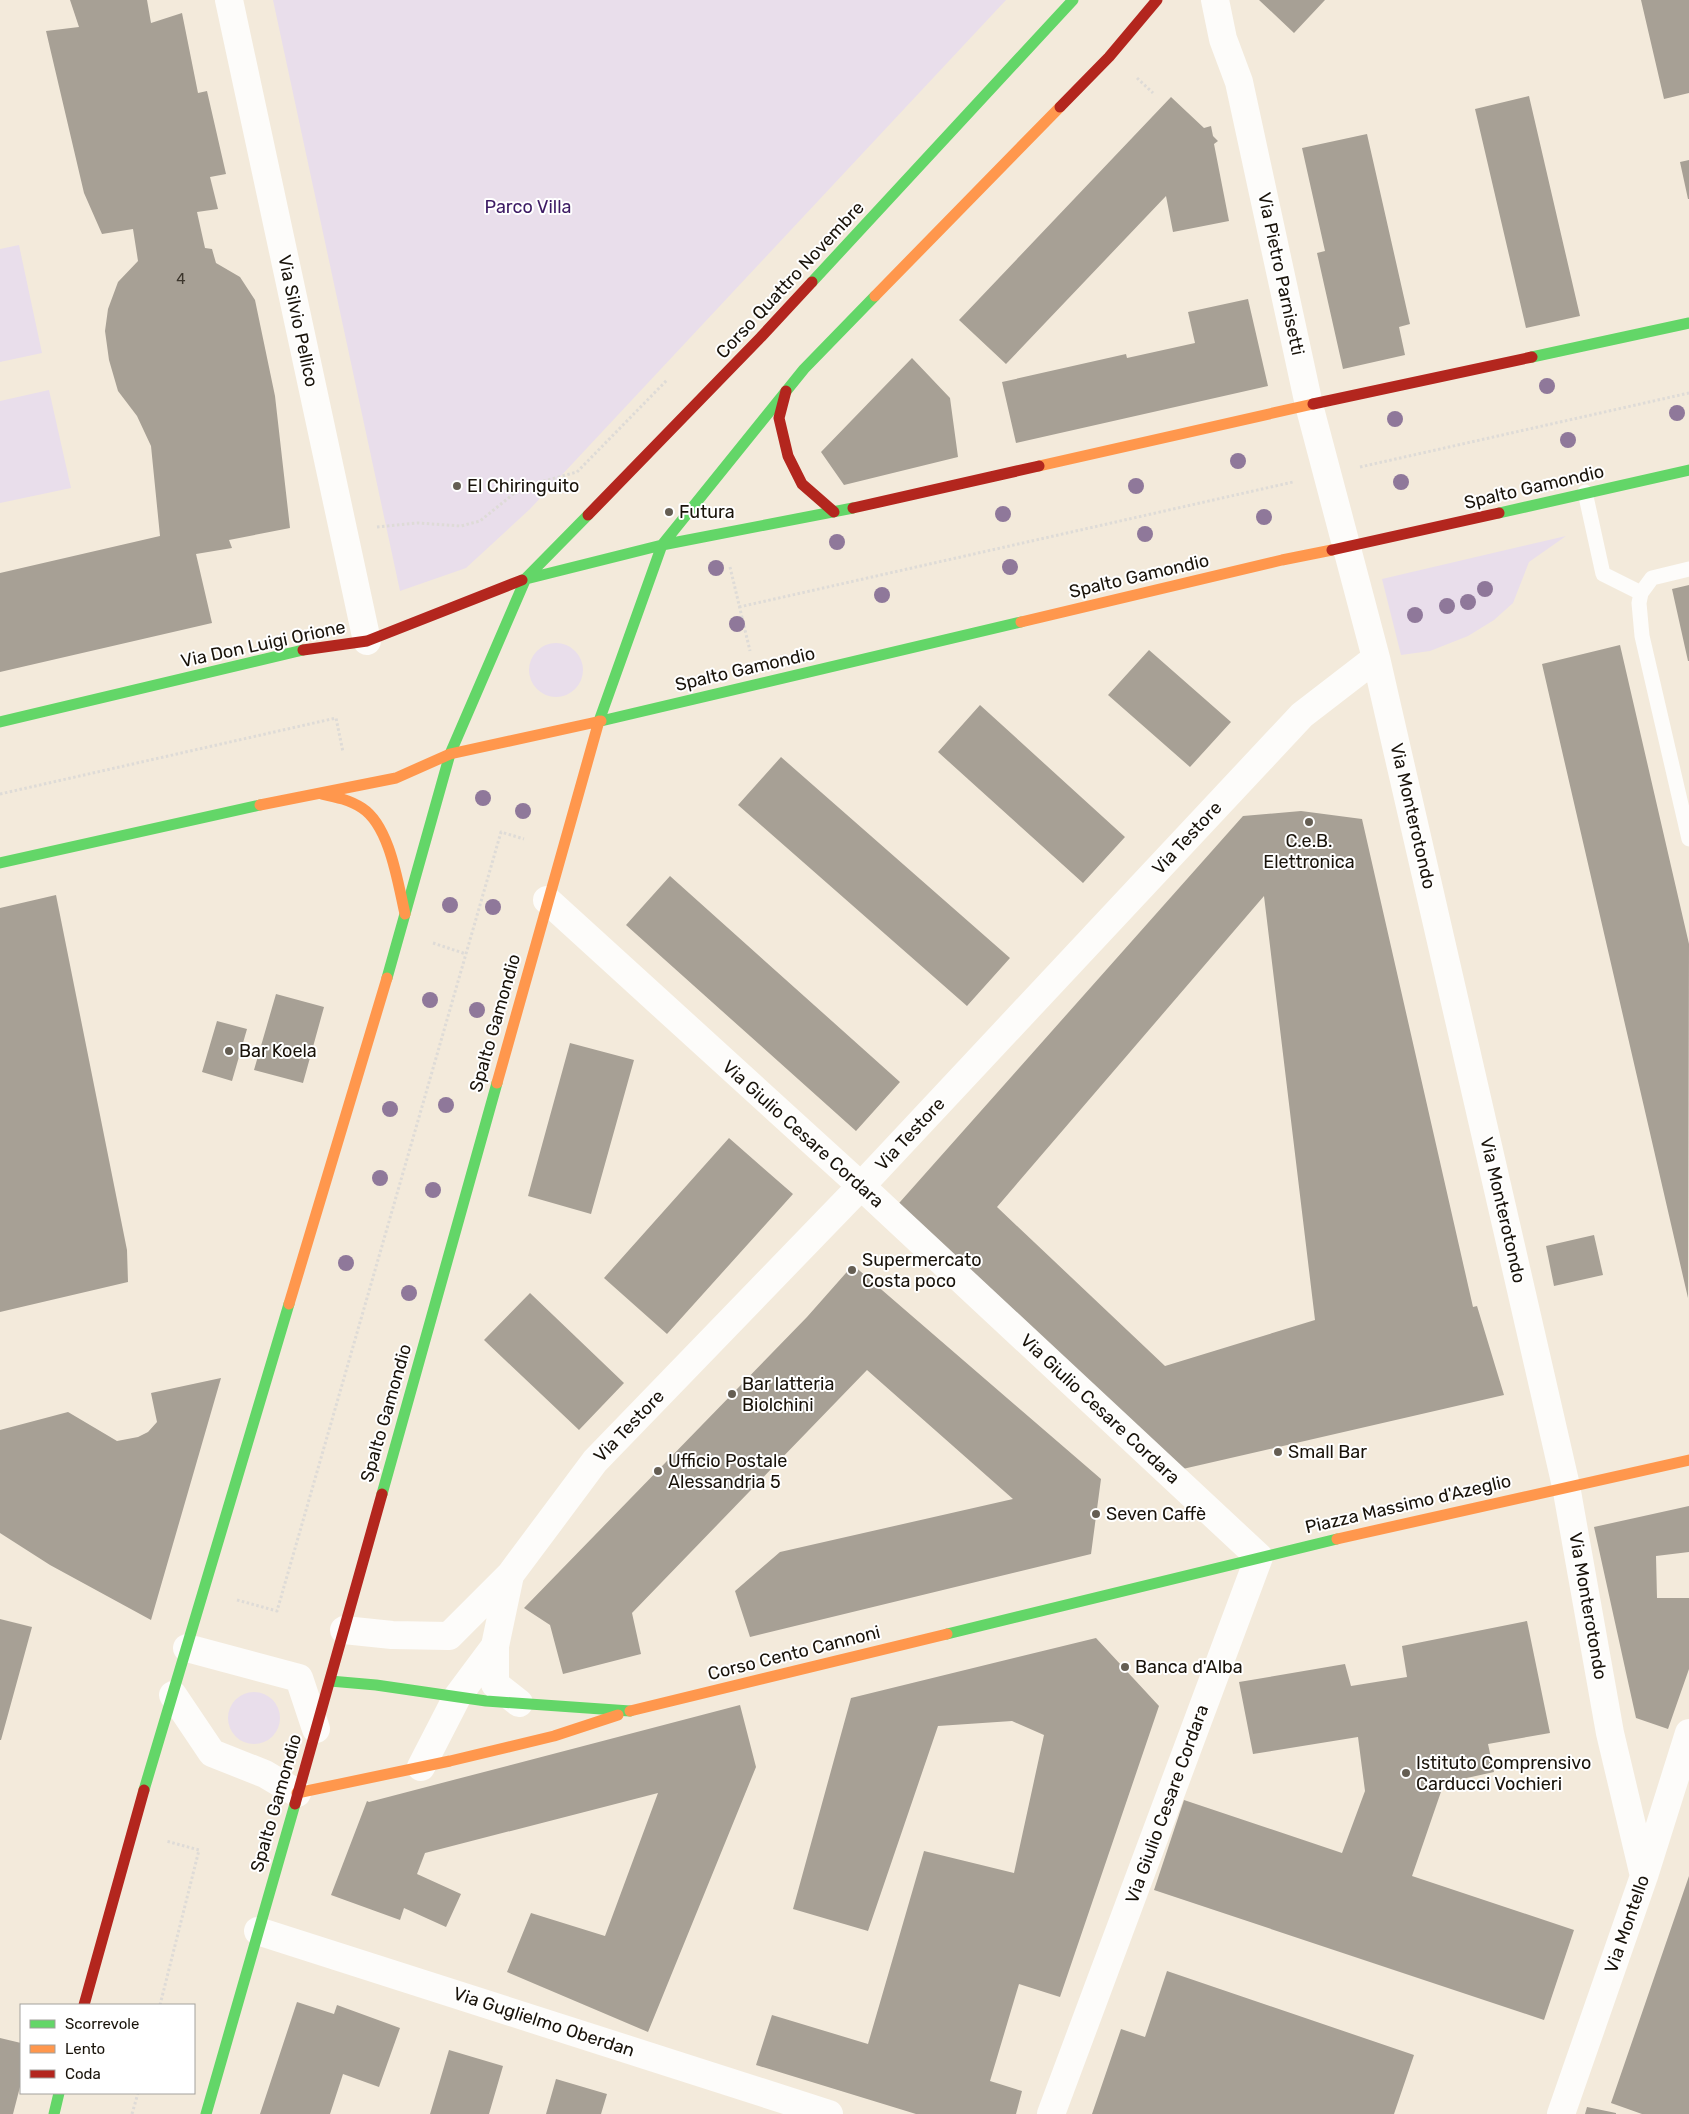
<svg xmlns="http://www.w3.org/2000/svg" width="1689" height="2114" font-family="Rubik,sans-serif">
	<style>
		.green { fill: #e9deeb }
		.building { fill: #a7a095; fill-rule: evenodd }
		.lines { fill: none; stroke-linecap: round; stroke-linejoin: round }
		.path { stroke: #dedbd7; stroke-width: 3; stroke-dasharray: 2.5 2.5; stroke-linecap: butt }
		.lane { stroke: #fdfcfa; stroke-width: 15 }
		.street { stroke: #fdfcfa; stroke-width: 28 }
		.fast { stroke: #63d668; stroke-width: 11 }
		.slow { stroke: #ff974d; stroke-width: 11 }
		.jam { stroke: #b3261e; stroke-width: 11 }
		.tree { fill: #8f789a }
		.poi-dot { fill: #655e53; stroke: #fff; stroke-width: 2 }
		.labels { text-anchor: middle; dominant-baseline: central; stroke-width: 4; stroke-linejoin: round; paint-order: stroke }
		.number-label { font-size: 15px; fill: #3c362d }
		.park-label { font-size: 18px; fill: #3d1b64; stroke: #fff }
		.street-label { font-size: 18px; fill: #19130a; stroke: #fff }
		.poi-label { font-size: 18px; fill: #19130a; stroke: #fff; text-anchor: start }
	</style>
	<rect width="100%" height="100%" fill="#f3eadb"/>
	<path class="green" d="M273 0H1006L530 509 466 568 400 591Z
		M19 245 42 353 0 362V249Z
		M49 390 71 488 0 503V401Z
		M1566 536 1529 562 1513 603 1494 620 1468 636 1430 651 1401 655 1382 579Z
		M529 670a27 27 0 1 1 54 0a27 27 0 1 1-54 0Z
		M228 1718a26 26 0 1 1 52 0a26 26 0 1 1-52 0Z"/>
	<path class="building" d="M70 0H147L151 23 182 13 198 93 207 91 226 174 210 177 218 209 197 212 205 248 212 249 216 263 240 277 255 300 275 396 290 528 229 540 232 548 196 554 212 623 0 672V573L160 536 151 446 137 416 118 391 109 360 105 331 108 309 118 282 138 261 133 229 102 234 84 193 46 31 79 27Z
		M1259 0H1325L1294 33Z
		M1641 0H1689V93L1664 99Z
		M1529 96 1580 316 1526 328 1475 109Z
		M1171 97 1204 128 1211 126 1213 136 1218 141 1214 144 1229 221 1173 232 1166 196 1006 364 959 320Z
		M1367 134 1410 324 1399 327 1405 355 1343 369 1317 253 1325 251 1302 148Z
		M1689 160V199H1688L1680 162Z
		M1248 299 1268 386 1016 443 1002 382 1126 354 1127 358 1195 343 1188 312Z
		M912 358 950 398 958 457 844 485 821 452Z
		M1689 585V661H1688L1672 589Z
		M1620 645 1689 944 1688 1298 1542 664Z
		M1149 650 1231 722 1190 767 1108 695Z
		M980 705 1125 837 1083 883 938 752Z
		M781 757 1010 958 967 1006 738 805Z
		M1301 811 1362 819 1473 1307 1477 1306 1504 1395 1174 1471 892 1211 1243 816ZM1264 896 1315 1320 1165 1366 997 1207Z
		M670 876 900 1082 856 1131 626 925Z
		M56 895 127 1250 128 1282 0 1312V908Z
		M276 994 324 1007 303 1083 254 1070Z
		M217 1021 247 1029 232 1081 202 1072Z
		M570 1043 634 1060 591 1214 528 1196Z
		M729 1138 793 1194 667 1334 604 1278Z
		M1594 1235 1603 1275 1554 1286 1546 1246Z
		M853 1265 1101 1479 1091 1554 750 1637 735 1591 780 1552 1013 1499 867 1370 632 1613 641 1654 563 1674 550 1625 524 1608 807 1317Z
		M530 1293 624 1383 579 1430 484 1340Z
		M221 1378 151 1620 50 1565 0 1533V1430L68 1412 117 1441 138 1437 148 1432 157 1422 151 1393Z
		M1689 1506V1552L1656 1556 1657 1598H1689V1669L1668 1729 1636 1718 1594 1527Z
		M0 1619 32 1627 1 1740H0Z
		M1527 1621 1550 1733 1488 1744 1494 1772 1444 1783 1412 1876 1574 1930 1544 2020 1154 1890 1184 1800 1342 1853 1365 1791 1358 1737 1253 1754 1239 1682 1345 1664 1351 1686 1407 1677 1402 1646Z
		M1096 1638 1159 1706 1060 1997 1019 1984 990 2081 1022 2091 1016 2114H916L756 2065 772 2015 868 2044 924 1851 1014 1873 1044 1735 1012 1721 938 1726 868 1931 793 1909 851 1698Z
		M740 1705 756 1767 648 2032 507 1972 531 1913 605 1936 658 1793 425 1853 417 1874 461 1894 446 1927 404 1908 400 1920 331 1895 367 1801 369 1802Z
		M1689 1876V2114H1642L1611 2103Z
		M1167 1971 1414 2055 1394 2114H1092L1121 2029 1145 2037Z
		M297 2002 334 2014 337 2005 400 2028 379 2087 343 2074 330 2114H260Z
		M0 2038 21 2043V2083L13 2114H0Z
		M449 2050 503 2066 489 2114H430Z
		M556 2079 607 2094 601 2114H546Z
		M1587 2107 1616 2113V2114H1585Z"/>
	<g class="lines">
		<path class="path" d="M1137 78 1153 93
			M1360 467 1689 393
			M377 527 418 523 461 526 480 521 522 487 577 472 667 380
			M730 567 750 651
			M739 607 1293 482
			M0 794 336 718 343 752
			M433 943 466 954
			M237 1600 277 1611 501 832 524 839
			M160 2005 199 1850 166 1841
			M132 2114 138 2093"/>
		<path class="lane" d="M1585 492 1603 574 1641 593 1652 578 1689 569
			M1641 593 1639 603 1642 636 1689 839"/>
		<path class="street" d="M229 0 367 641
			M1215 0 1223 39 1239 82 1309 405 1376 658 1566 1486 1610 1733 1644 1876
			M547 900 861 1186 1259 1557 1051 2114
			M510 1575 495 1646V1684L519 1703
			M344 1630 392 1635 449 1636 510 1575 595 1461 861 1186 1302 715 1376 658
			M187 1648 299 1678 316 1729
			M173 1695 212 1753 265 1774 297 1793
			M421 1767 457 1697 495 1646
			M258 1931 829 2114
			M1561 2114 1644 1876 1689 1733"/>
		<path class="fast" d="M812 282 1073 0
			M1532 357 1689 323
			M1499 513 1689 470
			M522 580 662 545 853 508
			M599 721 662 545 804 369 875 296
			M601 721 1021 622
			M0 722 303 650
			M0 863 260 805
			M387 978 450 754 526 578 588 515
			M382 1494 497 1083
			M947 1634 1337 1539
			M330 1681 376 1685 486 1701 630 1711
			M144 1790 289 1304
			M54 2114 59 2093
			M206 2114 295 1804"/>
		<path class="slow" d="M875 296 1060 107
			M1039 466 1313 404
			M1021 622 1282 560 1332 550
			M322 794C336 797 350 800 362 808 390 826 398 884 405 914
			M260 805 396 778 450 754 601 721
			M497 1083 599 721
			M289 1304 387 978
			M1337 1539 1689 1460
			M630 1711 947 1634
			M297 1793 450 1761 554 1736 618 1715"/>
		<path class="jam" d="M1060 107 1109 57 1157 0
			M786 391 779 418 788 456 802 484 834 512
			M1313 404 1532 357
			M853 508 1039 466
			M588 515 761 337 812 282
			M1332 550 1499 513
			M303 650 367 641 522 580
			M295 1804 382 1494
			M84 2005 144 1790"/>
	</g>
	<g class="tree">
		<circle cx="1547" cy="386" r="8"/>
		<circle cx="1677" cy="413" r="8"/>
		<circle cx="1395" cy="419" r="8"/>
		<circle cx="1568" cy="440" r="8"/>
		<circle cx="1238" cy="461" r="8"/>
		<circle cx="1401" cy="482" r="8"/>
		<circle cx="1136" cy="486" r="8"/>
		<circle cx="1003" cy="514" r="8"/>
		<circle cx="1264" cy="517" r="8"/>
		<circle cx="1145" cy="534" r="8"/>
		<circle cx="837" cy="542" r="8"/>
		<circle cx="1010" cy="567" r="8"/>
		<circle cx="716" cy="568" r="8"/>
		<circle cx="1485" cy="589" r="8"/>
		<circle cx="882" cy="595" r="8"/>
		<circle cx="1468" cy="602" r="8"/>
		<circle cx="1447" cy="606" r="8"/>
		<circle cx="1415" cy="615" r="8"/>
		<circle cx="737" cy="624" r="8"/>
		<circle cx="483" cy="798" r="8"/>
		<circle cx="523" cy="811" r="8"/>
		<circle cx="450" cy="905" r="8"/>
		<circle cx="493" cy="907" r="8"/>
		<circle cx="430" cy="1000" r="8"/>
		<circle cx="477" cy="1010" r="8"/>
		<circle cx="446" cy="1105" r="8"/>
		<circle cx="390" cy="1109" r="8"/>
		<circle cx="380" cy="1178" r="8"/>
		<circle cx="433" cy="1190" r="8"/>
		<circle cx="346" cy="1263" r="8"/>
		<circle cx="409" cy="1293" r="8"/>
	</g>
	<g class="poi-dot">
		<circle cx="457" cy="486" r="5"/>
		<circle cx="669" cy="512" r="5"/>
		<circle cx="1309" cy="822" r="5"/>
		<circle cx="229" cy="1051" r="5"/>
		<circle cx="852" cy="1270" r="5"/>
		<circle cx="732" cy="1394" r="5"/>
		<circle cx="1278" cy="1452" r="5"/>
		<circle cx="658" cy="1471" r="5"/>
		<circle cx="1096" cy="1514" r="5"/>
		<circle cx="1125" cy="1667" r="5"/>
		<circle cx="1406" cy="1773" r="5"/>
	</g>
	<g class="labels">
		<g class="number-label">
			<text x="181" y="279">4</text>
		</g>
		<g class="park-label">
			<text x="528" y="207">Parco Villa</text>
		</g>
		<g class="street-label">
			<text transform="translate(1281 274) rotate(78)">Via Pietro Parnisetti</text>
			<text transform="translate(790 280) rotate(-47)">Corso Quattro Novembre</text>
			<text transform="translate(298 321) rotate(78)">Via Silvio Pellico</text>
			<text transform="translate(1534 487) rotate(-13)">Spalto Gamondio</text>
			<text transform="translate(1139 576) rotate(-13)">Spalto Gamondio</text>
			<text transform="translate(263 644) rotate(-12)">Via Don Luigi Orione</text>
			<text transform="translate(745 669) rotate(-13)">Spalto Gamondio</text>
			<text transform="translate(1413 816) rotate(77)">Via Monterotondo</text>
			<text transform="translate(1187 838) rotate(-47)">Via Testore</text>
			<text transform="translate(495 1023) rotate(-74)">Spalto Gamondio</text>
			<text transform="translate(803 1134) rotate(42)">Via Giulio Cesare Cordara</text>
			<text transform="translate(910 1134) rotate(-47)">Via Testore</text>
			<text transform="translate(1503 1210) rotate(77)">Via Monterotondo</text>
			<text transform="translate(1100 1409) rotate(43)">Via Giulio Cesare Cordara</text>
			<text transform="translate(386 1413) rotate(-74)">Spalto Gamondio</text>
			<text transform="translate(629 1426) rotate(-46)">Via Testore</text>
			<text transform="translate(1408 1504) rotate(-13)">Piazza Massimo d'Azeglio</text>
			<text transform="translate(1588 1606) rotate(80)">Via Monterotondo</text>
			<text transform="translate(794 1653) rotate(-14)">Corso Cento Cannoni</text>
			<text transform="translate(276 1803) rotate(-74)">Spalto Gamondio</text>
			<text transform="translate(1167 1804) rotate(-70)">Via Giulio Cesare Cordara</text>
			<text transform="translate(1627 1924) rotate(-71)">Via Montello</text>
			<text transform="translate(544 2022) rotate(18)">Via Guglielmo Oberdan</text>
		</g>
		<g class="poi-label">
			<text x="467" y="486">El Chiringuito</text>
			<text x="679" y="512">Futura</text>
			<text x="1309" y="841" text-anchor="middle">C.e.B.<tspan x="1309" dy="21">Elettronica</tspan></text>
			<text x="239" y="1051">Bar Koela</text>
			<text x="862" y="1260">Supermercato<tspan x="862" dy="21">Costa poco</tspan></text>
			<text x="742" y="1384">Bar latteria<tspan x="742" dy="21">Biolchini</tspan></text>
			<text x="1288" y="1452">Small Bar</text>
			<text x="668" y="1461">Ufficio Postale<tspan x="668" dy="21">Alessandria 5</tspan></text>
			<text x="1106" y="1514">Seven Caffè</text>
			<text x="1135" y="1667">Banca d'Alba</text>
			<text x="1416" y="1763">Istituto Comprensivo<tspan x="1416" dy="21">Carducci Vochieri</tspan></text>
		</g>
	</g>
	<rect x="20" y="2004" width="175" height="90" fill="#ffffff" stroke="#a3a19d"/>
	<rect x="30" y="2020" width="25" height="8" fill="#63d668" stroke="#a3a19d"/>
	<text x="65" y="2029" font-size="15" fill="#19130a">Scorrevole</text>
	<rect x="30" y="2045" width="25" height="8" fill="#ff974d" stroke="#a3a19d"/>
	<text x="65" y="2054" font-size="15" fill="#19130a">Lento</text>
	<rect x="30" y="2070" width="25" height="8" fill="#b3261e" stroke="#a3a19d"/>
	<text x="65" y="2079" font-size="15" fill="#19130a">Coda</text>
</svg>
